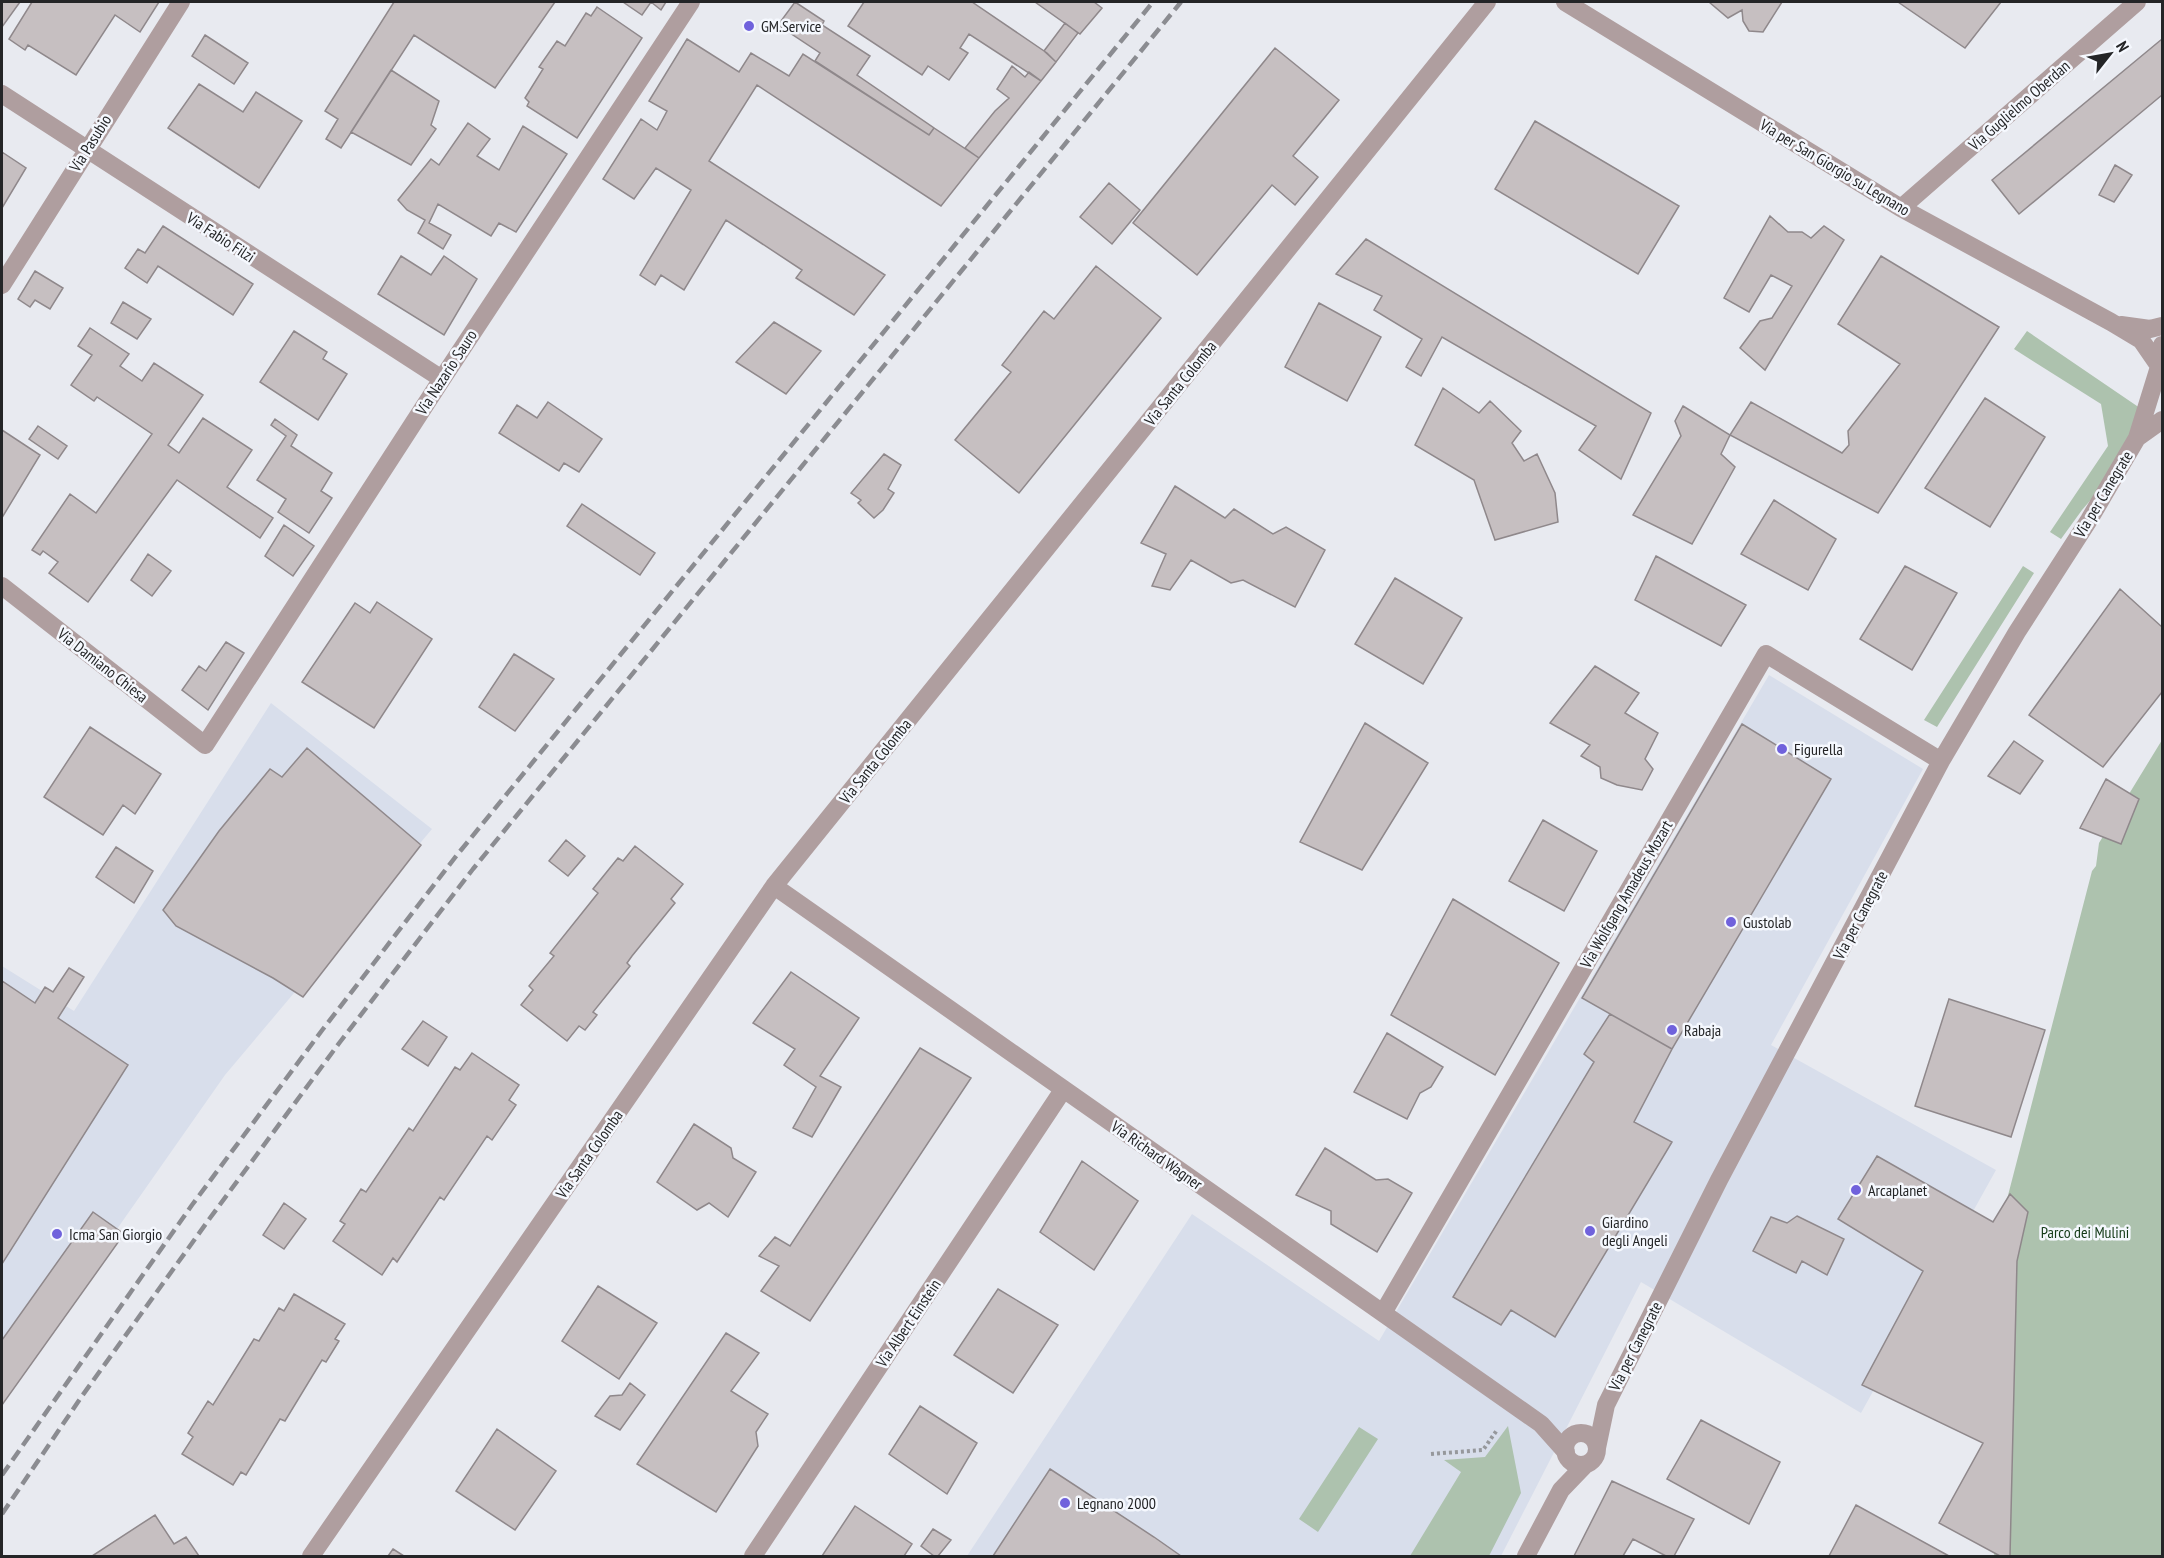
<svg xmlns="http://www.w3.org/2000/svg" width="2164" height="1558" font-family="'PT Sans Narrow',sans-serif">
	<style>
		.built { fill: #d8deeb }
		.green { fill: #adc2ae }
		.building { fill: #c6bfc1; stroke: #8f888b; stroke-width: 1.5 }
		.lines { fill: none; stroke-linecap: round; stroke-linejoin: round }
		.path { stroke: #96989c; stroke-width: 4; stroke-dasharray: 3 3; stroke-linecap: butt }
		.minor { stroke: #af9e9f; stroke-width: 18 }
		.rail { stroke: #8b8c91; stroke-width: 4.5; stroke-dasharray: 12 6; stroke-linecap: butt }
		.poi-dot { fill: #7062dc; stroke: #f5f8fe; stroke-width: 2 }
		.labels { text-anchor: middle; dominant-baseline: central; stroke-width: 5; stroke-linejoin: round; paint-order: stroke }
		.poi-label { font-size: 16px; fill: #242527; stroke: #f5f8fe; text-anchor: start }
		.street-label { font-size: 16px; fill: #242527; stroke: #f5f8fe }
		.park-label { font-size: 16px; fill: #143b18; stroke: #f5f8fe }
	</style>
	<rect width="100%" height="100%" fill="#e8eaf0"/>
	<path class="built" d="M1769 675 1923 769 1771 1045 1996 1170 1861 1413 1641 1282 1501 1556H967L1192 1214 1379 1341Z
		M271 703 432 829 225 1075 2 1393V966L74 1011Z"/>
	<path class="green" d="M2027 331 2159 421 2082 510 2061 539 2050 532 2108 446 2101 404 2014 349Z
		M2023 566 2034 573 1937 727 1924 720Z
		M2162 740V1556H1994L2007 1391 2005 1207 2092 871 2096 866 2099 843Z
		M1508 1426 1521 1493 1489 1556H1410L1461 1472 1444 1460 1485 1457Z
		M1359 1427 1378 1439 1318 1532 1299 1519Z"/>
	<path class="building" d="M2 2H20L2 27Z
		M32 2H159L140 32 115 15 76 75 28 45 25 50 9 39Z
		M394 2H555L495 88 414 35 341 148 326 139 338 119 325 111Z
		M623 2H666L661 10 651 2 642 15Z
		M795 2 824 21 822 25 870 56 857 75 934 128 929 135 815 61 820 53 778 25Z
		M864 2H972L1047 53 1056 62 1041 81 969 34 960 48 968 53 949 80 928 66 922 75 848 26Z
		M1035 2H1094L1102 8 1080 34Z
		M1709 2H1782L1763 32 1749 31 1743 21 1742 10 1728 18Z
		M1898 2H2001L1965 48Z
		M597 7 642 38 577 138 527 106 529 102 525 98 543 69 539 67 557 41 565 46 586 13 591 16Z
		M1065 23 1078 33 1056 62 1044 51Z
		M205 35 248 63 234 84 192 56Z
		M687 39 739 72 751 53 789 76 803 54 929 135 934 128 979 158 941 206 757 85 709 161 885 275 854 315 796 278 802 270 726 220 684 290 661 275 655 285 640 275 691 190 656 168 634 199 603 179 641 119 657 130 667 111 649 101Z
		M2162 39V95L2019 214 1992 180Z
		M1275 48 1339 100 1293 156 1318 177 1295 205 1272 185 1197 275 1133 223Z
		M1012 66 1025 77 1029 72 1041 81 979 158 965 148 995 111 1009 98 997 89Z
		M391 70 439 101 431 125 436 129 411 165 351 132Z
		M199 84 243 112 256 92 302 121 259 188 168 128Z
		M1535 121 1679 206 1638 274 1495 189Z
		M468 123 490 139 477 156 499 170 523 126 567 154 516 232 499 223 491 236 438 204 429 223 451 235 443 249 418 233 425 220 407 210 398 200 431 159 439 165Z
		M2 152 26 168 2 208Z
		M2115 165 2132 175 2114 202 2099 195Z
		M1109 183 1140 210 1112 244 1080 217Z
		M1770 216 1788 232H1802L1811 238 1824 226 1844 240 1765 370 1740 348 1760 321 1772 318 1792 286 1771 275 1749 312 1724 298Z
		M163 226 253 284 233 315 158 266 147 283 125 268 138 249 145 253Z
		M1366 239 1651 413 1621 479 1579 450 1596 426 1442 337 1421 376 1406 367 1422 339 1374 310 1382 296 1336 274Z
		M401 256 431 275 444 256 477 279 444 335 378 294Z
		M1881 256 1999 327 1878 513 1730 435 1751 402 1842 453 1849 445 1848 431 1900 364 1838 324Z
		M1096 266 1161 318 1019 493 955 440 1011 372 1002 365 1044 311 1054 319Z
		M35 271 63 288 50 309 35 300 30 307 18 299Z
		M123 302 151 319 137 339 111 323Z
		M1319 303 1381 337 1347 401 1285 367Z
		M774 322 821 351 786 394 736 362Z
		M90 328 129 354 120 366 142 381 154 363 203 395 168 445 179 453 203 418 252 450 227 487 273 518 260 538 177 480 88 602 49 573 58 562 43 551 40 555 32 550 70 494 96 513 152 434 97 397 94 401 71 385 92 355 78 346Z
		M294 331 327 352 323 359 347 374 318 420 260 382Z
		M1443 388 1479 413 1490 401 1521 431 1512 443 1524 461 1537 454 1555 493 1558 522 1495 540 1474 480 1415 445Z
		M1985 398 2045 437 1990 527 1925 488Z
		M548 402 602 439 579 472 564 463 559 471 499 433 517 405 537 418Z
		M1683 406 1730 435 1721 454 1735 467 1692 544 1633 515 1681 436 1675 421Z
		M275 419 297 435 291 446 332 473 321 491 332 498 309 533 278 512 286 499 257 480 286 436 271 425Z
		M38 426 67 446 58 459 29 439Z
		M2 430 40 455 3 516 2 515Z
		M884 454 901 465 888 489 894 493 883 510 874 518 858 503 861 500 851 493Z
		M1175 486 1225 518 1234 509 1273 534 1286 527 1325 550 1295 607 1243 580 1231 583 1191 560 1170 590 1152 586 1166 554 1141 543Z
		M1774 500 1836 539 1808 590 1741 554Z
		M582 504 655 553 640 575 567 526Z
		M284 525 314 546 293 576 265 556Z
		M148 554 171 571 152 596 131 580Z
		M1656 556 1746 605 1721 646 1635 600Z
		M1905 566 1957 593 1912 670 1860 639Z
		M1395 578 1462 618 1423 684 1355 644Z
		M2120 589 2162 627V692L2103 767 2029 715Z
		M377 602 432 639 374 728 302 682 355 603 370 613Z
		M226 642 244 653 208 710 182 690 199 666 206 671Z
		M514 654 554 679 515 731 479 707Z
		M1595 666 1639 693 1625 713 1658 733 1645 759 1653 769 1642 790 1617 785 1601 778 1600 767 1581 756 1590 745 1550 723Z
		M1365 723 1428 763 1362 870 1300 842Z
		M1742 724 1831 779 1672 1049 1582 998Z
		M90 727 161 774 135 814 123 805 103 835 44 797Z
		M2014 741 2043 761 2020 794 1988 776Z
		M307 748 421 845 303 997 273 978 176 926 163 910 219 831 270 769 282 777Z
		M2106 779 2139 799 2121 844 2080 828Z
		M1543 820 1597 851 1564 911 1509 881Z
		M566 840 585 856 568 876 549 861Z
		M635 846 683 884 671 899 675 903 632 956 627 963 630 966 593 1012 597 1015 585 1030 579 1026 567 1041 521 1005 533 990 529 986 554 956 550 953 598 893 593 889 618 858 623 861Z
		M116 847 153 871 134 903 96 877Z
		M1453 899 1559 963 1495 1075 1391 1015Z
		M69 968 84 977 58 1018 128 1065 2 1264V981L35 1003 45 987 53 992Z
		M791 972 859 1018 820 1076 841 1087 812 1137 793 1128 816 1087 784 1065 795 1049 753 1023Z
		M1949 999 2045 1030 2011 1137 1915 1106Z
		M1610 1014 1672 1049 1634 1122 1672 1142 1555 1337 1511 1310 1501 1325 1453 1297 1594 1062 1584 1054Z
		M423 1021 447 1037 428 1066 402 1049Z
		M1387 1033 1443 1067 1431 1087 1420 1093 1407 1119 1354 1092Z
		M920 1048 971 1078 810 1321 761 1291 779 1266 759 1256 775 1237 790 1246Z
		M472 1053 519 1085 509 1100 516 1105 492 1140 487 1136 444 1200 440 1197 397 1262 393 1258 382 1275 333 1241 345 1224 340 1221 361 1189 366 1192 409 1128 413 1131 455 1067 460 1070Z
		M694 1124 731 1148 733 1158 756 1172 728 1217 709 1203 697 1210 657 1182Z
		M1325 1148 1376 1180 1388 1179 1412 1193 1377 1252 1331 1224V1211L1296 1195Z
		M1877 1156 1993 1222 2010 1194 2028 1212 2017 1261 2010 1556H2000L1939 1523 1983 1443 1862 1385 1923 1271 1838 1219Z
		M1082 1161 1138 1201 1094 1270 1040 1232Z
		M284 1203 306 1219 284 1249 263 1235Z
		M93 1212 124 1234 2 1405V1340Z
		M1797 1216 1844 1239 1827 1275 1802 1261 1796 1273 1753 1251 1771 1217 1787 1223Z
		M598 1286 657 1323 619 1379 562 1341Z
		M998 1289 1058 1325 1013 1393 954 1355Z
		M294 1294 345 1324 335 1339 339 1341 326 1362 322 1360 285 1421 280 1419 246 1475 241 1472 233 1485 182 1454 193 1437 188 1433 208 1401 213 1405 254 1339 259 1341 279 1308 284 1311Z
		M726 1333 759 1353 731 1391 768 1414 756 1432 758 1446 716 1512 637 1464Z
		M630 1383 645 1395 620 1430 595 1416 610 1396 622 1395Z
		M920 1406 977 1443 947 1494 889 1454Z
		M1701 1420 1780 1462 1749 1524 1667 1479Z
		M497 1429 556 1471 515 1530 456 1491Z
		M1050 1469 1154 1537 1181 1556H993Z
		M1612 1481 1694 1519 1674 1556H1666L1633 1539 1623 1556H1574Z
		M1856 1505 1949 1556H1829Z
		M855 1506 912 1544 904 1556H822Z
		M155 1515 174 1544 186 1537 199 1556H92Z
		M933 1529 951 1540 938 1556H934L921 1546Z
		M393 1549 404 1556H388Z"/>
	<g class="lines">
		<path class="path" d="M1431 1454 1483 1450 1497 1430"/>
		<path class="minor" d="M1565 2 1901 208 2111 322 2141 340 2161 369
			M2 94 442 379
			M1901 208 2137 2
			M2 285 181 2
			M2121 325 2150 329 2162 326
			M2137 438 2162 420
			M2 586 205 745 442 379 691 2
			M774 886 1541 1424 1566 1452
			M1383 1313 1766 654 1941 761
			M1565 1449a16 16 0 1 1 32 0a16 16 0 1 1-32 0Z
			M1597 1448 1606 1405 1719 1180 1941 761 2017 632 2089 520 2137 438 2159 367 2162 345
			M311 1556 774 886 1487 2
			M753 1556 1063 1090
			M1526 1556 1561 1490 1586 1464"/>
		<path class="rail" d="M2 1475 192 1205 323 1029 457 855 1153 2
			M2 1514 82 1396 210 1218 340 1042 473 869 1181 2"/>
	</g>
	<g class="poi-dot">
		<circle cx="749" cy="26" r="6"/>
		<circle cx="1782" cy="749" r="6"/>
		<circle cx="1731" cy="922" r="6"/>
		<circle cx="1672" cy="1030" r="6"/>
		<circle cx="1856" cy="1190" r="6"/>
		<circle cx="1590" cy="1231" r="6"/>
		<circle cx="57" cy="1234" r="6"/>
		<circle cx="1065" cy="1503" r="6"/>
	</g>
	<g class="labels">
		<g class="poi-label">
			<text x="761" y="26">GM.Service</text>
			<text x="1794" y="749">Figurella</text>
			<text x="1743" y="922">Gustolab</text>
			<text x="1684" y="1030">Rabaja</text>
			<text x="1868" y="1190">Arcaplanet</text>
			<text x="1602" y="1222">Giardino<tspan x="1602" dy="18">degli Angeli</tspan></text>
			<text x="69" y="1234">Icma San Giorgio</text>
			<text x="1077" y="1503">Legnano 2000</text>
		</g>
		<g class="street-label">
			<text transform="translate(2019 105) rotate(-41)">Via Guglielmo Oberdan</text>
			<text transform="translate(90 143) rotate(-58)">Via Pasubio</text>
			<text transform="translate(1835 167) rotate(31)">Via per San Giorgio su Legnano</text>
			<text transform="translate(221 237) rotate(33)">Via Fabio Filzi</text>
			<text transform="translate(446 372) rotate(-57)">Via Nazario Sauro</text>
			<text transform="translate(1180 383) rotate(-51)">Via Santa Colomba</text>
			<text transform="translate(2103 494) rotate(-59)">Via per Canegrate</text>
			<text transform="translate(103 665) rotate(38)">Via Damiano Chiesa</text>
			<text transform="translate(875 761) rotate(-51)">Via Santa Colomba</text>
			<text transform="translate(1626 894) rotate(-60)">Via Wolfgang Amadeus Mozart</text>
			<text transform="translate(1860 915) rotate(-62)">Via per Canegrate</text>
			<text transform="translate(589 1154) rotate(-55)">Via Santa Colomba</text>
			<text transform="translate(1157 1155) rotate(35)">Via Richard Wagner</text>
			<text transform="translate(908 1323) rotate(-56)">Via Albert Einstein</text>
			<text transform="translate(1635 1346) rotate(-63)">Via per Canegrate</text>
		</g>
		<g class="park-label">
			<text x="2085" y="1232">Parco dei Mulini</text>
		</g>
	</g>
	<rect width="2164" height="1558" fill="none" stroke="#242527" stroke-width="6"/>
	<g transform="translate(2110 54) rotate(59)" stroke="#f5f8fe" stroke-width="4.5" paint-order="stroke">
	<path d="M0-4.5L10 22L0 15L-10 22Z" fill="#242527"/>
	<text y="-9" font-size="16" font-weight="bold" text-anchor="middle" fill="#242527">N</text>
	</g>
</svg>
